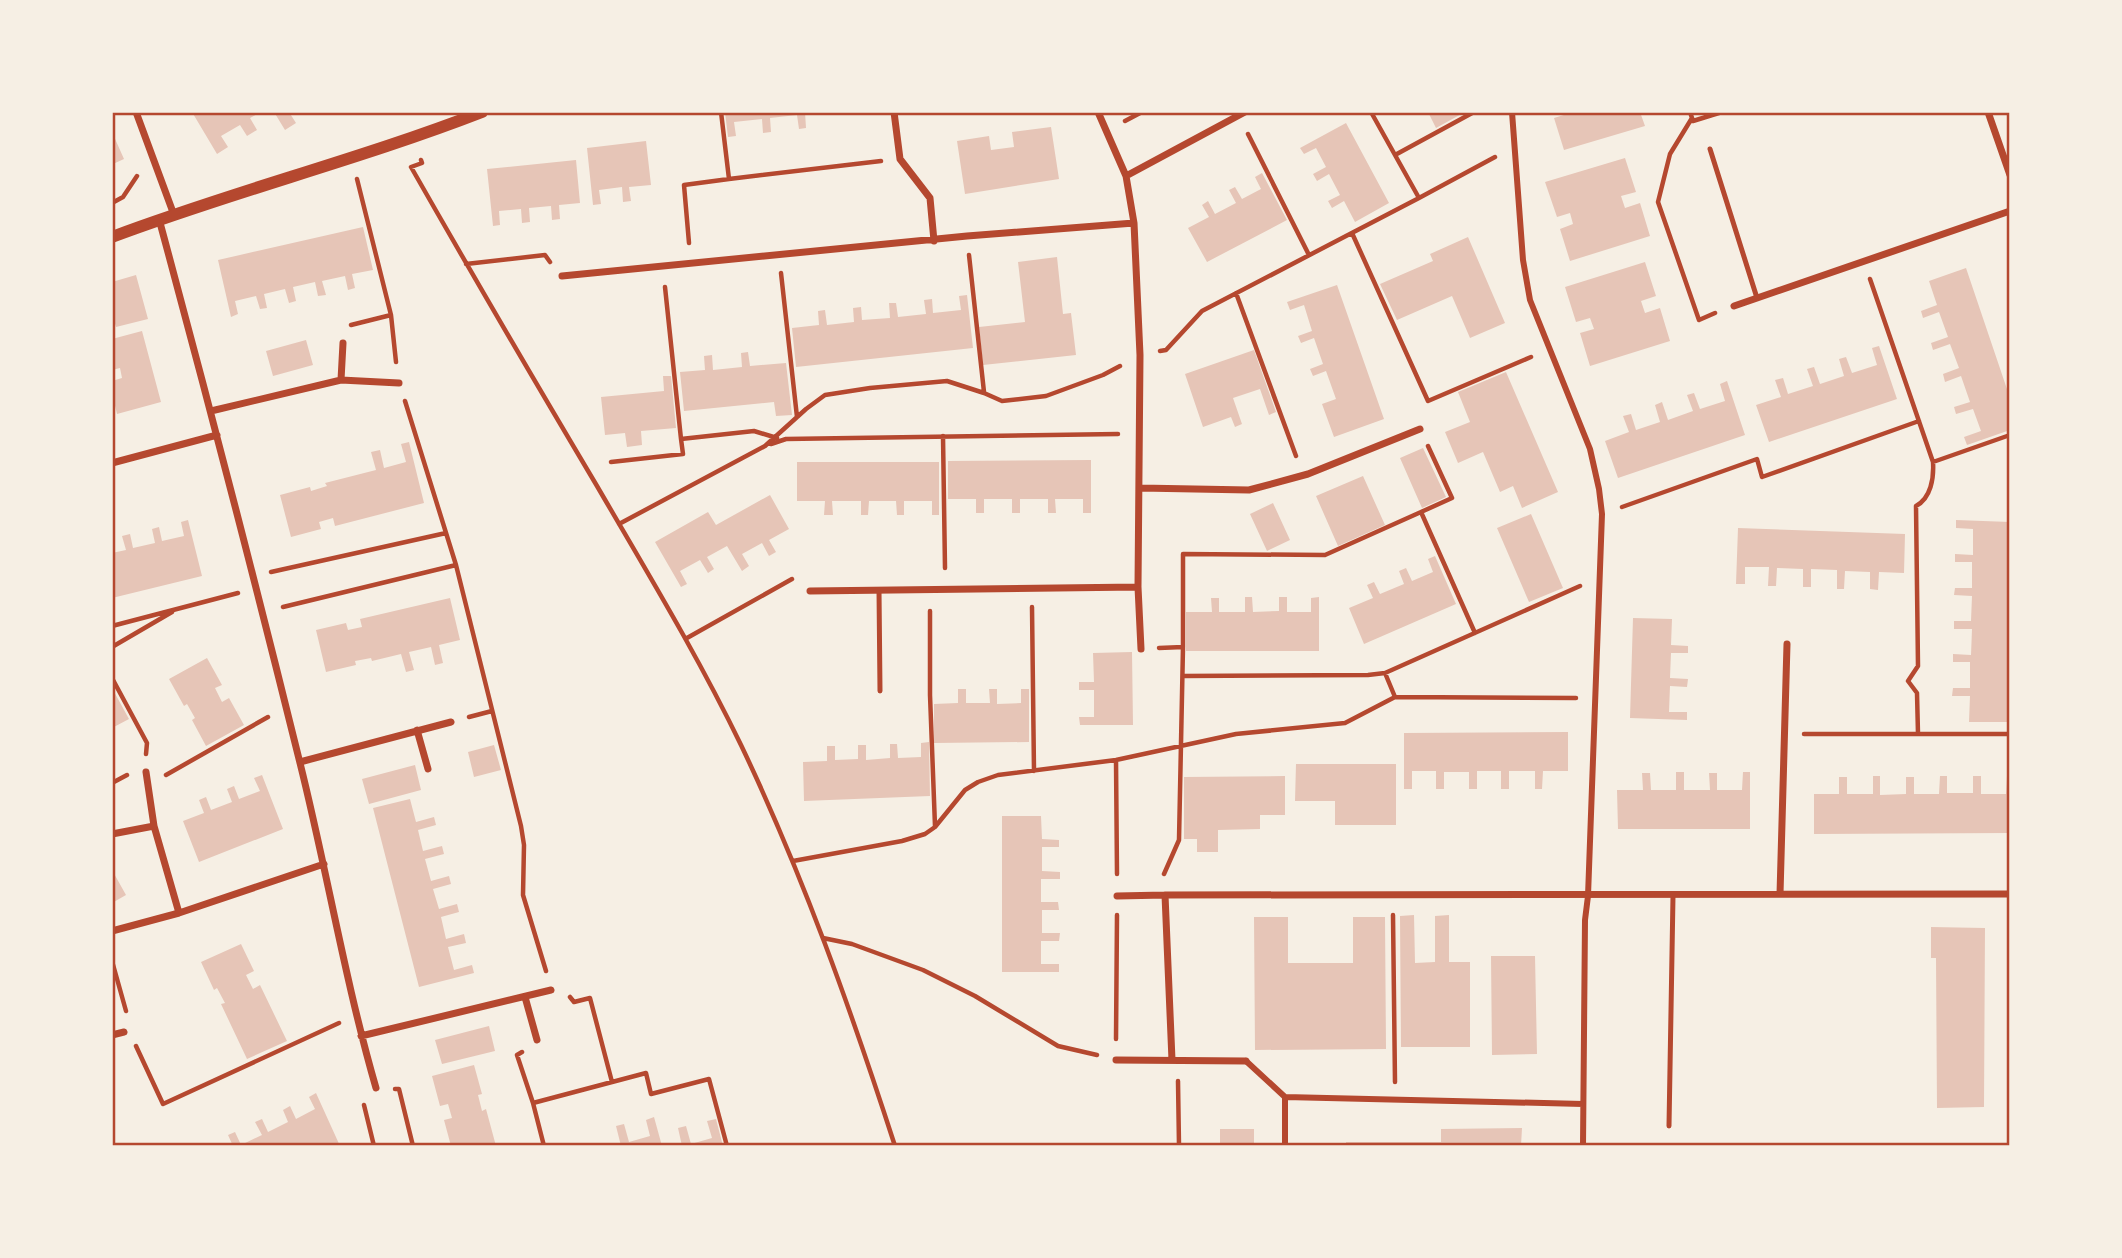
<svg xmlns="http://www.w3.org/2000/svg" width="2122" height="1258" font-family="'Space Grotesk',sans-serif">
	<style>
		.building { fill: #e6c5b7 }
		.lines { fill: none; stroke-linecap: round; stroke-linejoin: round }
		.path { stroke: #b5482f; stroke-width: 4.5 }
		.service { stroke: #b5482f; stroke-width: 5 }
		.pedestrian { stroke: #b5482f; stroke-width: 6 }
		.minor { stroke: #b5482f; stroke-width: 7 }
		.tertiary { stroke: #b5482f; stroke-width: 12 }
		.neatline { fill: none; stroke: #b5482f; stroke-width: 2.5 }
	</style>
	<rect width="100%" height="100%" fill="#f6efe4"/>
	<path class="building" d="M192 112H261L250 118 257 130 247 136 240 125 221 136 228 147 217 154Z
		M274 112H289L296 123 285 130Z
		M725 112H805L806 128 799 129 797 115 770 118 771 132 763 133 762 119 734 122 736 136 728 137Z
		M1428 112H1465L1436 128Z
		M1567 112H1640L1645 126 1564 150 1554 118 1567 114Z
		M1346 123 1389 203 1355 222 1344 201 1332 208 1328 201 1340 195 1329 174 1317 181 1313 174 1326 167 1316 148 1304 154 1300 148Z
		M1051 127 1059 179 965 194 957 141 989 136 991 150 1014 147 1012 132Z
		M112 132 124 159 113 164 112 163Z
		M646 141 651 185 629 187 631 201 623 202 622 187 599 190 601 204 593 205 587 148Z
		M1625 158 1636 192 1621 196 1625 208 1640 203 1650 236 1570 261 1560 229 1573 224 1570 213 1557 217 1545 182Z
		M576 160 580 203 559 205 560 219 552 220 551 206 529 208 530 222 522 223 521 209 499 211 500 225 493 226 487 169Z
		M1262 173 1287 220 1207 262 1188 228 1209 217 1202 205 1208 201 1215 214 1236 203 1229 190 1235 187 1242 199 1261 189 1255 177Z
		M363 227 373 270 352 274 355 288 348 290 345 276 322 281 326 295 318 296 315 282 293 287 296 301 289 303 285 289 264 294 267 308 260 309 256 296 235 301 238 314 231 317 218 260Z
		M1468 237 1505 323 1470 338 1452 296 1397 320 1380 284 1433 261 1430 254Z
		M1057 257 1063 314 1071 313 1076 355 983 365 979 327 1025 322 1018 262Z
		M1645 262 1656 296 1641 301 1645 313 1660 308 1670 341 1590 366 1580 333 1594 329 1590 318 1576 322 1565 287Z
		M1966 268 2010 398V430L1967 445 1964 437 1981 431 1973 409 1956 414 1954 407 1970 402 1961 376 1945 382 1943 374 1959 368 1950 344 1933 350 1931 343 1948 337 1939 312 1923 318 1921 311 1937 305 1929 281Z
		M136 275 148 319 116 327 112 314V282Z
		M1337 285 1384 419 1334 437 1322 404 1336 399 1326 371 1313 376 1310 369 1323 364 1314 338 1301 343 1298 336 1312 331 1304 305 1290 310 1287 302Z
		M967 295 973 348 796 367 792 328 819 325 818 311 825 310 827 325 854 322 853 308 861 307 862 320 890 318 889 303H896L898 317 926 314 924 300 932 299 933 313 961 310 959 296Z
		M142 331 161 402 117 414 112 393V381L122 378 120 368 112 370V339Z
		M306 340 313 365 273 376 266 351Z
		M1879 346 1897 399 1769 442 1756 405 1781 397 1775 380 1783 378 1788 394 1813 386 1807 369 1814 367 1820 384 1844 376 1839 359 1846 357 1852 373 1877 365 1872 348Z
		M1254 350 1276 412 1269 415 1260 389 1233 398 1242 424 1235 427 1231 417 1203 427 1185 374Z
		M748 352 750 366 786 363 792 415 776 416 774 402 684 411 680 372 705 370 704 356 712 355 713 370 742 367 741 353Z
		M1506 372 1558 492 1522 508 1513 486 1500 492 1483 452 1458 463 1445 432 1470 422 1458 392Z
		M663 376H671L676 428 641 431 642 445 627 447 625 433 605 435 601 397 664 391Z
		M1727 381 1745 435 1618 478 1605 441 1629 432 1623 416 1631 414 1636 430 1660 422 1655 405 1662 402 1668 420 1693 411 1687 395 1694 393 1700 409 1725 401 1720 384Z
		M409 442 424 503 335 526 333 518 319 522 321 529 291 537 280 495 310 487 311 491 327 486 325 483 376 470 371 452 380 450 384 468 406 462 401 444Z
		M1423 448 1446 497 1422 508 1400 458Z
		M1091 460V513H1083V499H1055L1056 513H1048V499H1020V513H1012V499H984V513H976V499H948V461Z
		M797 462H939V515H932V501H904V515H897L896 501H869L868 515H861V501H832L833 515H824L825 501H797Z
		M1363 476 1385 525 1338 546 1316 496Z
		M770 495 789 529 769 540 776 552 769 556 762 543 742 554 749 566 742 571 727 546 707 557 714 569 708 573 700 560 680 571 687 584 681 587 655 542 708 512 716 525Z
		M1273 503 1290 540 1267 551 1250 514Z
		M1531 514 1563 588 1529 602 1497 528Z
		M188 520 202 576 112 598V553L126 550 122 536 130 534 133 548 155 543 152 529 159 527 162 541 184 536 181 522Z
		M1956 520 2010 522 2009 722H1969L1970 696H1952L1953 688H1970V662H1953V654L1971 655 1972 629H1954V621H1971L1972 596 1954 595 1955 588H1972V562H1955V554L1973 555V529L1956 528Z
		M1738 528 1905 534 1904 573 1879 572 1878 590 1870 589V572L1845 571 1844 589H1837V570L1811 569V587H1803V569L1777 568 1776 586H1768L1769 567H1745V584H1736Z
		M1435 556 1456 604 1364 644 1349 608 1373 598 1367 585 1374 582 1380 594 1404 584 1399 571 1406 568 1412 581 1433 572 1428 559Z
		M1245 597H1252L1253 612 1279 611V597H1287V612H1311V598L1319 597V651H1186V612H1212L1211 598H1219V612H1245Z
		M450 598 460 640 439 645 443 663 435 665 431 647 409 652 414 670 406 672 401 654 372 661 371 658 355 661 356 665 326 672 316 630 346 623 348 630 362 627 360 619Z
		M1633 618 1672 619 1671 645 1688 646V653H1671L1670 678 1688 679 1687 687 1670 686 1669 712H1687V720L1630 718Z
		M1132 652 1133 725H1080L1079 717H1094V690H1079V682H1094L1093 653Z
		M207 658 222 685 215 688 222 702 229 698 244 725 206 746 192 720 195 718 187 704 184 706 169 679Z
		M112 688 129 719 112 728Z
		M958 689H966V703H990L989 689H997V704L1021 703V689H1029V742L934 743V704L958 703Z
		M1568 732V771H1543L1542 789H1535V771H1509V789H1501V771H1477V789H1469V772H1444V789H1436V771H1412V789H1404V733Z
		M929 742 930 796 804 801 803 762 827 761V746H835V760L858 759V745H866V760L890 758V744H897L898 758 921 757V743Z
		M494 745 501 770 474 777 468 752Z
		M1296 764H1396V825H1335V801H1295Z
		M415 765 421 790 369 804 362 779Z
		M1676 772H1684V790H1710L1709 773H1717V790H1742L1743 772H1750V829H1618L1617 790H1643L1642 773H1650L1651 790H1676Z
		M262 775 283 829 199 862 183 821 204 813 199 800 206 797 211 810 232 802 227 789 234 786 239 799 260 791 254 778Z
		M1285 776V815H1260V829L1218 830V852H1197V839H1184V777Z
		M1873 776H1880V795L1906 794V777H1914V794H1939L1940 776H1947V793H1973V776H1981V794H2006L2007 776H2010V833L1814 834V794H1839V777H1847V794H1873Z
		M410 799 416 822 434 817 436 825 418 830 423 851 442 846 444 854 425 859 431 881 449 876 451 884 433 889 439 909 457 904 459 912 441 917 446 939 464 934 466 943 448 947 454 970 472 965 474 973 419 987 373 808Z
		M1002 816H1041L1042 839 1059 840V847H1042V871L1060 872V879H1041V902H1058L1059 910H1042V933H1060L1059 941H1041V964H1059V972H1002Z
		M112 870 126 895 112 903Z
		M1414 915 1415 963 1435 962V916L1449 915V962H1470V1047H1401L1400 916Z
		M1254 917H1288V963H1353V917H1385L1386 1049 1255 1050Z
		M1931 927 1985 928 1984 1107 1937 1108 1936 958H1931Z
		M241 944 254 971 246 975 253 989 260 985 287 1041 247 1059 221 1004 225 1003 217 988 214 990 201 962Z
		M1491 956H1535L1537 1054 1492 1055Z
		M489 1026 495 1051 442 1064 435 1040Z
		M474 1065 482 1094 478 1095 482 1111 486 1109 496 1146H451L444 1120 452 1118 448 1104 440 1106 432 1076Z
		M316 1093 340 1146H233L228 1135 235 1132 241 1145 262 1135 255 1122 262 1119 268 1132 288 1122 283 1110 290 1106 296 1119 315 1109 309 1097Z
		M654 1117 662 1146H621L616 1126 624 1124 629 1142 650 1136 646 1120Z
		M716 1119 723 1146H682L678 1128 686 1126 691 1144 712 1138 707 1121Z
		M1522 1128 1521 1146H1346V1142H1441V1129Z
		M1220 1129H1254V1146H1220Z"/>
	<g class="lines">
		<path class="path" d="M1371 112 1419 198
			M1690 112 1693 121 1722 112
			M1692 118 1670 154 1658 202 1699 320 1715 313
			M1125 121 1142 112
			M1248 134 1309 255
			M1395 155 1474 112
			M421 160 422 163 411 167C472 274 534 380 597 486 647 572 698 656 741 745 803 875 851 1010 895 1146
			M357 179 391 315 396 362
			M729 179 881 161
			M112 203 123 197 137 176
			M1352 233 1428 401 1531 357
			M689 243 684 185 729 179 721 112
			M969 255 984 392
			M466 264 545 255 550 262
			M781 273 797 417
			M1870 279 1933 462C1934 478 1931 498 1916 506L1918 666 1908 681 1917 693 1918 734
			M665 287 681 439
			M1236 293 1296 456
			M351 325 391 315
			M1160 351 1166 350 1202 311 1419 198 1495 157
			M405 401 456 565 521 826 524 845 523 895 546 971
			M943 436 945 568
			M771 444 786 439 1118 434
			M1428 446 1452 498 1421 512 1475 633
			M611 462 683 454 681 439 754 431 777 438
			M1933 462 2010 435
			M1622 507 1757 459 1762 477 1919 421
			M619 524 765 446 806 409 825 395 870 388 947 381 984 393 1002 401 1046 396 1103 375 1120 366
			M271 572 446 533
			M283 607 456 565
			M1032 607 1034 771
			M930 611V695L935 826
			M112 626 238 593
			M687 638 792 579
			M112 647 172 612
			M1183 647V554L1325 555 1421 512
			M1159 648 1183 647 1179 840 1164 874
			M1385 673 1395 697
			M1183 676 1368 675 1385 673 1580 586
			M112 678 147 743 146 754
			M469 717 492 711
			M1804 734H2010
			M1116 760 1117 874
			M166 775 268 717
			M112 783 127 775
			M793 861 902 841 925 834 935 827 965 790 978 782 998 775 1116 760 1236 734 1345 723 1395 697 1576 698
			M1393 915 1395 1082
			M823 938 852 944 923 970 975 996 1058 1046 1097 1055
			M112 961 126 1011
			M570 997 574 1002 590 998 612 1082
			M1116 1039 1117 915
			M136 1046 163 1104 339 1023
			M522 1052 517 1055 533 1103 544 1146
			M1178 1081 1179 1146
			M395 1089H399L413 1146
			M533 1103 646 1073 651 1094 709 1079 727 1146
			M364 1105 374 1146"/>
		<path class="service" d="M1710 149 1757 298
			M879 590 880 691
			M1669 1126 1673 896"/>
		<path class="pedestrian" d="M1512 112 1523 260 1530 300 1590 449 1599 489 1602 514 1588 896 1585 920 1583 1146
			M1246 1061 1285 1097
			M1285 1146V1097L1583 1104"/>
		<path class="minor" d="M136 112 174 215
			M894 112 900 159 930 198 934 241
			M1098 112 1126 176 1134 223 1140 355 1138 587 1141 649
			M1988 112 2010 175
			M1126 176 1245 112
			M159 219C208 400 255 581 300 763 327 871 345 981 376 1088
			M562 276 967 236 1134 223
			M1734 306 2010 211
			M341 380 343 343
			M211 411 341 380 399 383
			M112 463 217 435
			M1140 488 1249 490 1308 474 1420 429
			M810 591 1138 587
			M417 730 428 769
			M300 762 451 722
			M146 772 154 826 179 913
			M112 834 154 826
			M1780 894 1787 644
			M1117 896 1165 895
			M112 931 179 913 324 864
			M525 997 537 1040
			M112 1035 124 1032
			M361 1036 551 990
			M1116 1060 1246 1061
			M1172 1060 1165 895 2010 894"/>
		<path class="tertiary" d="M112 237C234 191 361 159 482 112"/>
	</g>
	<rect width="2122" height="1258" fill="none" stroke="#f6efe4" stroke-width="228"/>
	<rect x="114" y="114" width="1894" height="1030" class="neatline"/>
</svg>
